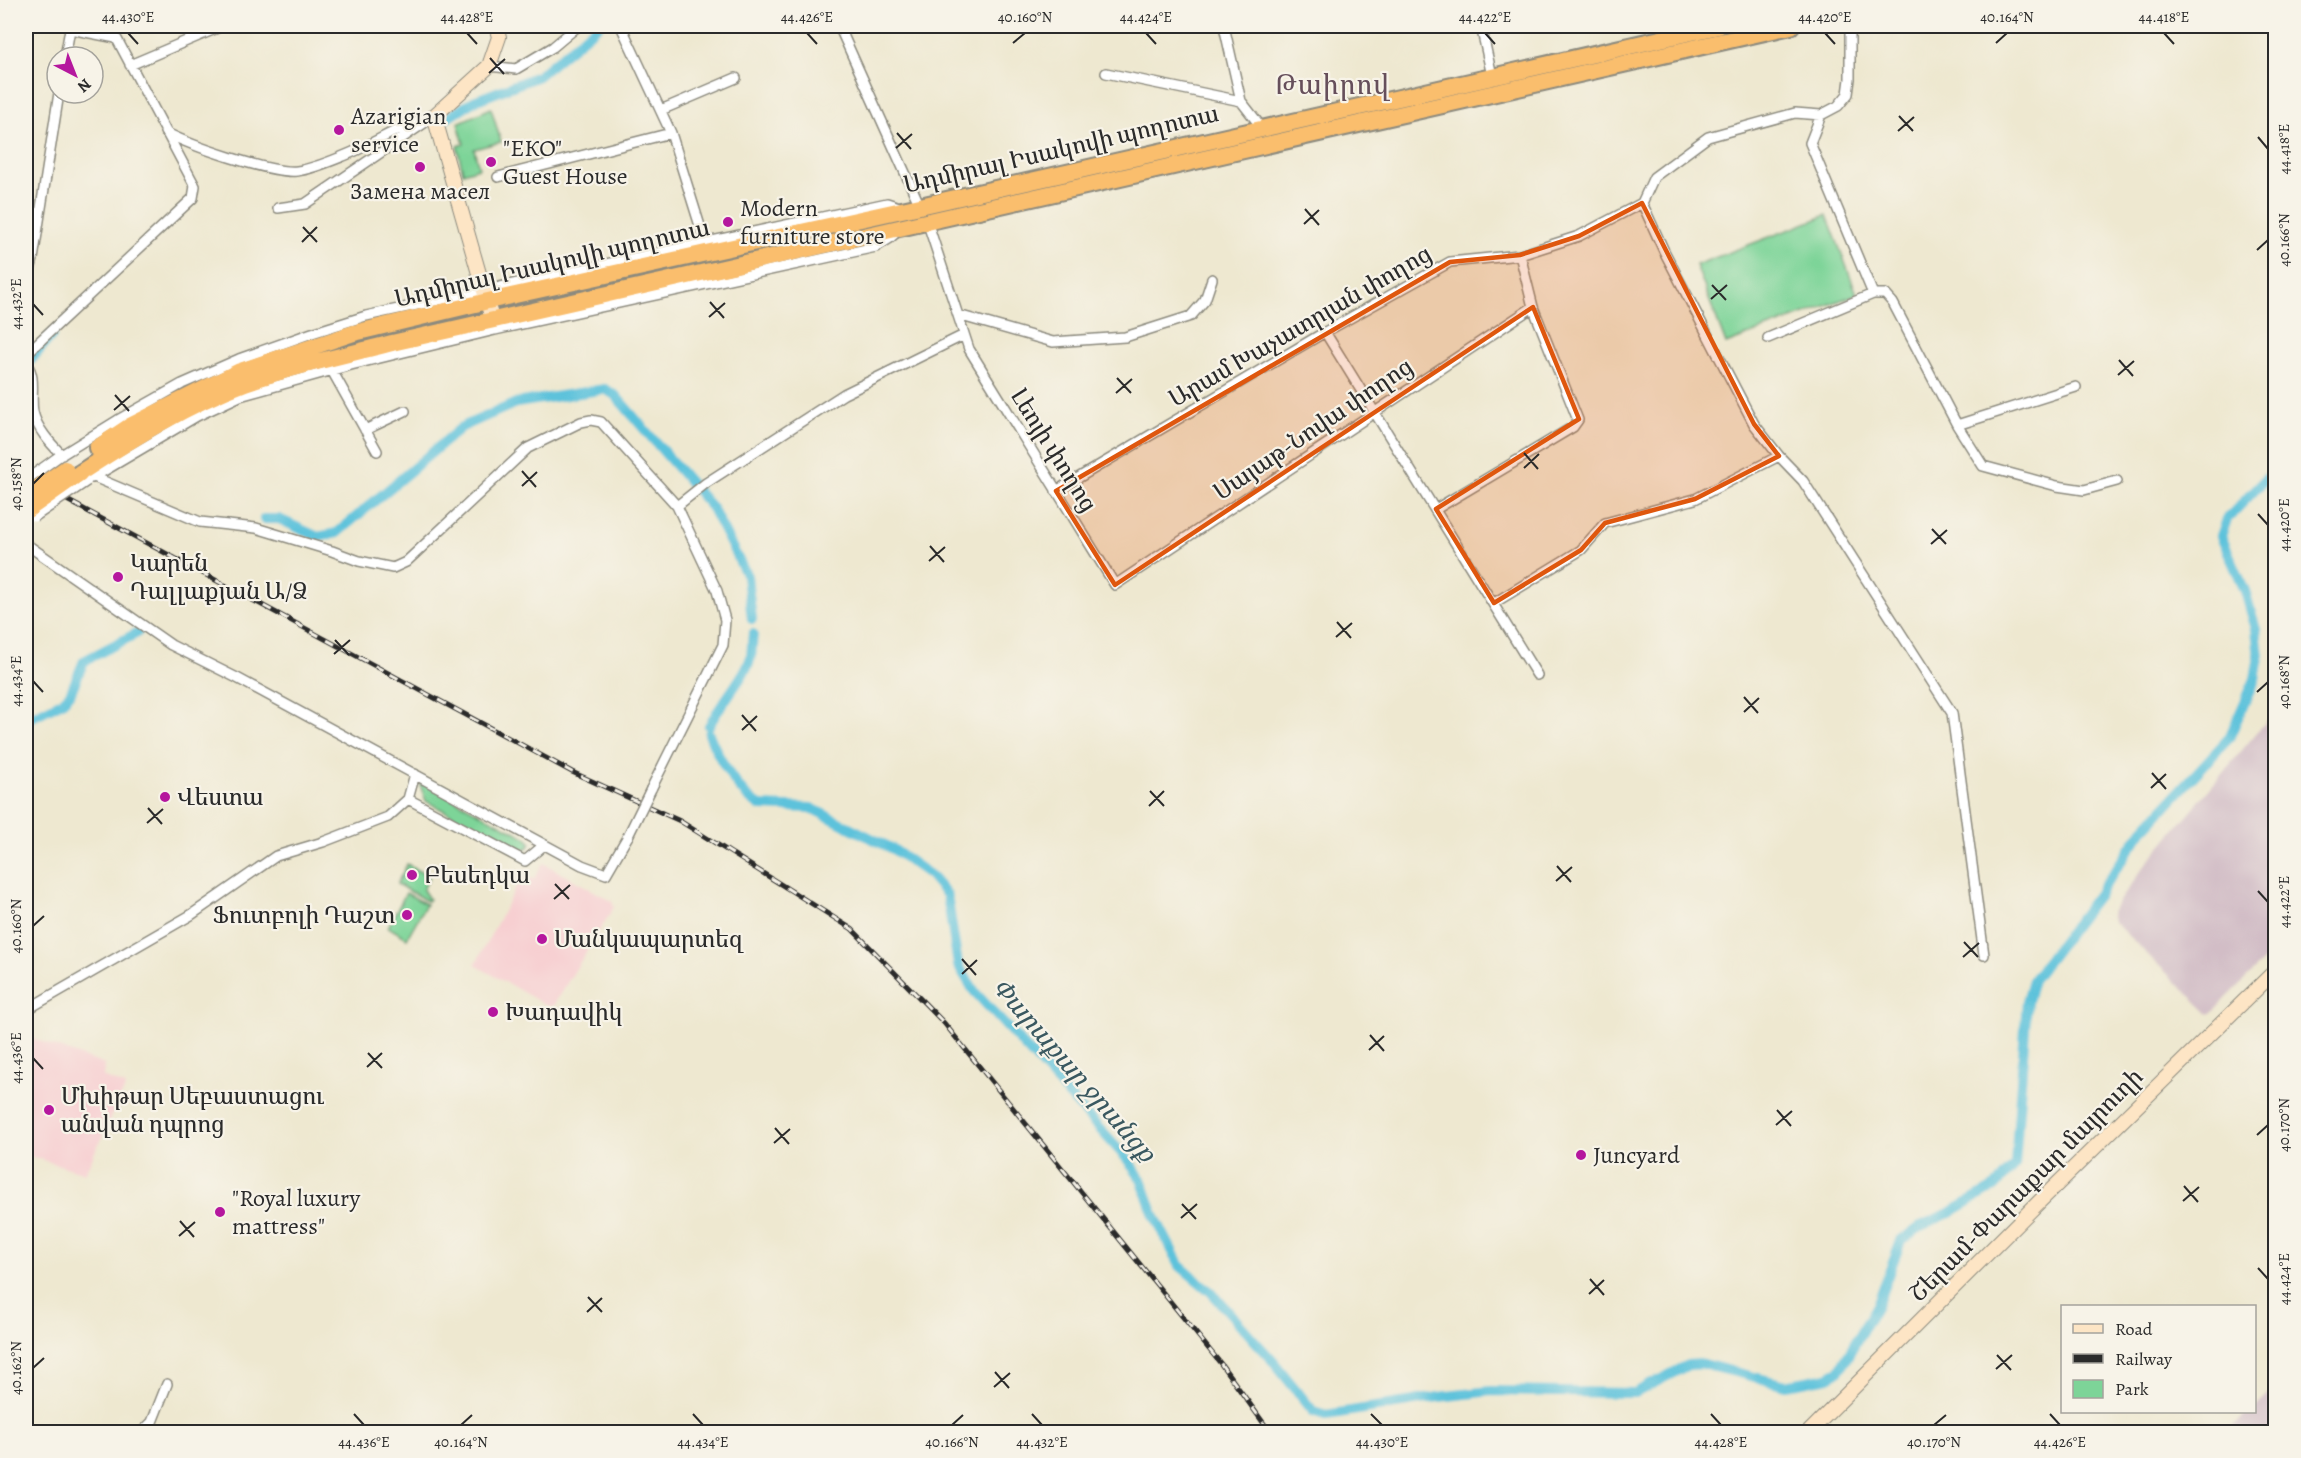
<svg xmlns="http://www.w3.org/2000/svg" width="2301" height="1458" font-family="Alegreya,'Noto Serif Armenian',serif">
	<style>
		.built { fill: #f7cfd1 }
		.industrial { fill: #d2bdc6 }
		.green { fill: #7dd498; stroke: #548062; stroke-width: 1.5 }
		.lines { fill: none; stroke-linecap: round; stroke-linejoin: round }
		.canal { stroke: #5dc2db; stroke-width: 10 }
		.street-casing { stroke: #8c8a7e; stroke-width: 12 }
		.secondary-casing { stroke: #8c8a7e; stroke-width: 16 }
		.highway-casing { stroke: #8c8a7e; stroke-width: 20 }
		.street { stroke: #fff; stroke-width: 9 }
		.secondary { stroke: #fde5c5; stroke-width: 14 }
		.highway { stroke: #fabe6d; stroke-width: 16 }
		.rail-casing { stroke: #2b2b2b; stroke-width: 5 }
		.rail { stroke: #f7f3e8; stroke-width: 3; stroke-dasharray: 9; stroke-linecap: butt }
		.street-bridge-casing { stroke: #8c8a7e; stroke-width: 12; stroke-linecap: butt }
		.highway-bridge-casing { stroke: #8c8a7e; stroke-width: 20; stroke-linecap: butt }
		.street-bridge { stroke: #fff; stroke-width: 9 }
		.highway-bridge { stroke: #fabe6d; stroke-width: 16 }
		.marked { fill: #df570e; fill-opacity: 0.2; stroke: #df570e; stroke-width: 4.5; stroke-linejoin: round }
		.ticks { fill: none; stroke: #2b2b2b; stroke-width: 2 }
		.poi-dot { fill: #b5179e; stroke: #f7f3e8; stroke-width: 2 }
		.labels { text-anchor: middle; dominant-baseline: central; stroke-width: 4.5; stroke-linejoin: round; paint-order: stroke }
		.poi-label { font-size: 24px; fill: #2b2b2b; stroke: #f7f3e8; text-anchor: start }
		.street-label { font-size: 24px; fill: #2b2b2b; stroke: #f7f3e8 }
		.water-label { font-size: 26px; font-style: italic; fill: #3a5860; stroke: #f7f3e8 }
		.quarter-label { font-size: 27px; letter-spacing: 1.5px; fill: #664f5b; stroke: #f7f3e8 }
		.neatline { fill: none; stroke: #2b2b2b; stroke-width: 2 }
		.ticks-label { font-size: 15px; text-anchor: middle; fill: #2b2b2b }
	</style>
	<rect width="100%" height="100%" fill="#f7f3e8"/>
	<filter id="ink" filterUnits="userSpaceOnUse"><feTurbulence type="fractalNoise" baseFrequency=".0167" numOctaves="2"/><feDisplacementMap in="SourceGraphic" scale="12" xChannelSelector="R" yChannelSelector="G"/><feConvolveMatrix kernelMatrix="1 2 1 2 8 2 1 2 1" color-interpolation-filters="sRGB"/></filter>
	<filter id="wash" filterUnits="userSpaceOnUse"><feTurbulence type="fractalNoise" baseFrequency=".008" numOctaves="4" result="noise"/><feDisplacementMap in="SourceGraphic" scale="24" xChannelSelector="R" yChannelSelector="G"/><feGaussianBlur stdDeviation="1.35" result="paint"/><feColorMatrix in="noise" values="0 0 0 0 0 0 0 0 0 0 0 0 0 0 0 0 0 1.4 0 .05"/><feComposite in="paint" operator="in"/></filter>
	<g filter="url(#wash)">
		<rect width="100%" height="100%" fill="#eee8d0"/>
		<path class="built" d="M543 863 612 901 614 907 553 1006 549 1007 475 965 519 881 525 877 534 879Z
			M26 1036 105 1065 103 1077 126 1086 85 1173 26 1155Z"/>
		<path class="industrial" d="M2275 711V949L2210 1015 2113 921 2111 912 2147 863Z
			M2272 1391 2275 1394V1432H2226L2249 1412H2254L2255 1407Z"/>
		<path class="green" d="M491 108 501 142 474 149 479 168 463 173 457 146 464 144 458 123Z
			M1827 215 1857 294 1726 344 1696 265Z
			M425 784 527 838 531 844C527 850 522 850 515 849L426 801 420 785Z
			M407 864 429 877 423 890 429 899 427 901 397 884Z
			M406 893 426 904 407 938 388 927Z"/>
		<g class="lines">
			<path class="canal" d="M447 118 474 101 538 76 598 26
				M31 360 52 335
				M264 519H279L318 537 337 533 462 427 516 403 605 389 615 395 712 508 747 576 752 619
				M26 720 62 702 70 694 84 661 137 633
				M709 726C719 705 746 676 751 657 752 650 752 641 753 634
				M709 734C718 757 738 794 760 806L811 808 893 849 930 875 947 895 958 965 974 991 1127 1159 1141 1179 1154 1215 1180 1266 1211 1292 1272 1360 1313 1411 1326 1415 1439 1397 1491 1391 1635 1393 1688 1365 1703 1364 1786 1385 1828 1377 1839 1371 1877 1305 1901 1241 1923 1225 1949 1213 1995 1187 2015 1165 2027 1001 2033 980 2100 892 2140 834 2229 738 2255 679 2259 657 2256 629 2245 591 2221 536 2227 519 2276 468"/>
		</g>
	</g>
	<g filter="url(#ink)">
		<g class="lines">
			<g class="street-casing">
				<path id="street" d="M621 26 671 133 705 242
					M839 26 920 206
					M1224 26 1241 101 1262 128
					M1481 26 1492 76
					M65 57 70 29 116 38
					M130 65 222 26
					M489 66 516 69 553 47 578 26
					M1106 73 1241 101
					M661 110 736 78
					M1821 115 1810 143 1873 294H1885L1893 303 1957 425 1983 466 2057 486 2084 490 2117 481
					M165 132C189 145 272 174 297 171 313 169 331 161 346 155 376 143 402 124 434 116
					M498 177 671 133
					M1642 203 1664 251 1754 424 1779 456 1803 481 1952 713 1984 955
					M1642 203 1654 177 1708 137 1795 113 1821 115 1838 106 1848 94 1850 79V26
					M278 208 305 204 427 121
					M927 221 969 349 1115 585 1533 307
					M26 286 33 259 59 93
					M958 315 1053 342 1125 337 1191 316 1205 300 1212 279
					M1325 332 1537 675
					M1768 338 1873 294
					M26 354 193 198 195 186 110 26
					M26 363C37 378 30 394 33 412 37 429 50 443 62 455
					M330 367 377 451
					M1957 425 2076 387
					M365 430 405 411
					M58 457 118 420 182 384 239 359 312 333 366 316 887 203 902 208
					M94 477 200 522 256 528 332 551 359 561 393 568 406 562 528 448 581 422 591 420 601 422 677 506 717 591 725 620 723 645 651 789
					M92 478 197 416 240 396 351 365 495 330 876 247 889 239 898 231
					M1056 491 1325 332 1450 262 1520 255 1579 236 1642 203
					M677 506 706 483 844 394 964 335
					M1436 509 1573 427 1578 420 1533 307 1520 255
					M26 544 171 645 237 678 582 865 606 874 628 836
					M1494 603 1581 550 1605 523 1695 499 1779 456
					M408 799 525 861 544 845
					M26 1010 191 915 276 856 323 842 388 817 408 799 415 774
					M142 1432 152 1422 167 1384"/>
			</g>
			<g class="secondary-casing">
				<path id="secondary" d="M492 319 434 116 489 66 499 37 496 26
					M1809 1432 2041 1200 2276 970"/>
			</g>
			<g class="highway-casing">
				<path id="highway" d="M97 448 130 426 240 371 354 333 488 301 920 206 1718 26
					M80 473C132 439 186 405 245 383 293 366 343 356 392 343L1791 26"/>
			</g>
			<use href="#street" class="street"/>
			<use href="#secondary" class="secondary"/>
			<use href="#highway" class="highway"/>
			<g class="rail-casing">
				<path id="rail" d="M26 478 572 772 680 821 852 929 944 1023 1221 1364 1270 1432"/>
			</g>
			<use href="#rail" class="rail"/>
			<g class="street-bridge-casing">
				<path id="street-bridge" d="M26 480 58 457
					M34 517 87 481
					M628 836 651 789"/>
			</g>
			<g class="highway-bridge-casing">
				<path id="highway-bridge" d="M26 496 65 469
					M26 511 80 473"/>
			</g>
			<use href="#street-bridge" class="street-bridge"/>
			<use href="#highway-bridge" class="highway-bridge"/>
		</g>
	</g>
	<path class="marked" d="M1642 203 1754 424 1779 456 1695 499 1605 523 1581 550 1494 603 1436 509 1579 419 1533 307 1115 585 1056 491 1450 262 1520 255 1579 236Z"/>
	<path class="ticks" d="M128 33 138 44M467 33 477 44M807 33 817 44M1146 33 1156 44M1485 33 1495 44M1825 33 1835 44M2164 33 2174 44M1013 43 1025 33M1996 43 2007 33M490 58 504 74M489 73 505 59M1899 116 1913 131M1898 131 1914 117M897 133 911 149M2258 137 2268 149M896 148 912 134M1305 209 1319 225M1304 224 1319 210M303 227 317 242M302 242 317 227M2257 250 2268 240M1712 285 1726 300M1711 299 1727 285M710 302 724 318M33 304 43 315M709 317 725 303M2119 360 2133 376M2118 375 2134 361M1117 378 1131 393M1116 393 1132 379M115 395 129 411M114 410 130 396M1524 453 1538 469M1524 468 1539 454M522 471 536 487M33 484 44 473M522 486 537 472M2258 514 2268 525M1932 529 1946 544M1931 544 1947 530M930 546 944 562M929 561 945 547M1337 622 1351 638M1336 637 1352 623M335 640 349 655M334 654 350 640M33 681 43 692M2257 692 2268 682M1744 697 1758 713M1744 712 1759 698M742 715 756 731M742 730 757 716M2152 773 2166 789M2151 788 2166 774M1150 791 1164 806M1149 806 1164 791M148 808 162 824M147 823 163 809M1557 866 1571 882M1556 881 1572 867M555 884 569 899M2258 891 2268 902M554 899 570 885M33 926 44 916M1964 942 1978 957M1963 957 1979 943M962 959 976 975M962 974 977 960M1370 1035 1384 1051M1369 1050 1384 1036M368 1053 382 1068M33 1058 43 1069M367 1067 382 1053M1777 1110 1791 1126M1776 1125 1792 1111M775 1128 789 1144M2257 1135 2268 1125M774 1143 790 1129M2184 1186 2198 1202M2183 1201 2199 1187M1182 1204 1196 1219M1181 1218 1197 1204M180 1221 194 1237M179 1236 195 1222M2258 1268 2268 1279M1590 1279 1604 1295M1589 1294 1604 1280M588 1297 602 1312M587 1312 602 1298M1997 1355 2011 1370M33 1368 44 1358M1996 1369 2012 1355M995 1372 1009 1388M994 1387 1010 1373M354 1414 364 1425M693 1414 703 1425M1032 1414 1042 1425M1371 1414 1382 1425M1711 1414 1721 1425M2050 1414 2060 1425M461 1425 472 1415M952 1425 963 1415M1934 1425 1946 1415"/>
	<g class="poi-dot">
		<circle cx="339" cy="130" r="6"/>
		<circle cx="491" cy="162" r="6"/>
		<circle cx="420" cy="167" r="6"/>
		<circle cx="728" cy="222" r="6"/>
		<circle cx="118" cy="577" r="6"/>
		<circle cx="165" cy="797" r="6"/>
		<circle cx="412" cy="875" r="6"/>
		<circle cx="407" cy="915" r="6"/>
		<circle cx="542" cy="939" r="6"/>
		<circle cx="493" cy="1012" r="6"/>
		<circle cx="49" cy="1110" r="6"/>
		<circle cx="1581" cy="1155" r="6"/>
		<circle cx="220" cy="1212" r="6"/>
	</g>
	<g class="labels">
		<g class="poi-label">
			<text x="351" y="116">Azarigian<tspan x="351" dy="28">service</tspan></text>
			<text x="503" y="148">"ЕКО"<tspan x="503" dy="28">Guest House</tspan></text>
			<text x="420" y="191" text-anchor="middle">Замена масел</text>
			<text x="740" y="208">Modern<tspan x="740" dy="28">furniture store</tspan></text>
			<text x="130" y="563">Կարեն<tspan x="130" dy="28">Դալլաքյան Ա/Ձ</tspan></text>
			<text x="177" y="797">Վեստա</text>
			<text x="424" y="875">Բեսեդկա</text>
			<text x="395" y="915" text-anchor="end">Ֆուտբոլի Դաշտ</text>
			<text x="554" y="939">Մանկապարտեզ</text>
			<text x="505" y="1012">Խադավիկ</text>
			<text x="61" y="1096">Մխիթար Սեբաստացու<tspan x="61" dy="28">անվան դպրոց</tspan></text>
			<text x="1593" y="1155">Juncyard</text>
			<text x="232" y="1198">"Royal luxury<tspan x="232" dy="28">mattress"</tspan></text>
		</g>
		<g class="street-label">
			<text transform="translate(1061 149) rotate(-13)">Ադմիրալ Իսակովի պողոտա</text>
			<text transform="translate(552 263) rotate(-13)">Ադմիրալ Իսակովի պողոտա</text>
			<text transform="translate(1300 326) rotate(-30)">Արամ Խաչատրյան փողոց</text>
			<text transform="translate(1313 429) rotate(-34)">Սայաթ-Նովա փողոց</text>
			<text transform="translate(1054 450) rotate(58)">Լեոյի փողոց</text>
			<text transform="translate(2026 1185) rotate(-45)">Շերամ-Փարաքար մայրուղի</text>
		</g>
		<g class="water-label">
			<text transform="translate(1074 1070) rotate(49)">Փարաքար ջրանցք</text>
		</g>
		<g class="quarter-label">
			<text x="1333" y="85">Թաիրով</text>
		</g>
	</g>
	<rect width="2301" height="1458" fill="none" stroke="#f7f3e8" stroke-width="66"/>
	<rect x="2061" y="1305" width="195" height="108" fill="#f7f3e8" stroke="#a5a39c" stroke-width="1.5"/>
	<rect x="2073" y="1324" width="30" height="9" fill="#fde5c5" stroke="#a5a39c" stroke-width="1.5"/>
	<text x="2115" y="1335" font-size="18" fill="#2b2b2b">Road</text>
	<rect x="2073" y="1354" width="30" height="9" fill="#2b2b2b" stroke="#a5a39c" stroke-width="1.5"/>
	<text x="2115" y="1365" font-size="18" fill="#2b2b2b">Railway</text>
	<rect x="2073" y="1380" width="30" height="18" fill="#7dd498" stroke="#a5a39c" stroke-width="1.5"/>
	<text x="2115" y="1395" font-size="18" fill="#2b2b2b">Park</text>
	<g transform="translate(75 75) rotate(138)"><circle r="28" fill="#f7f3e8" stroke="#a5a39c" stroke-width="1.5"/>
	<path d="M0-4.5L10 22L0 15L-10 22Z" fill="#b5179e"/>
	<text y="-9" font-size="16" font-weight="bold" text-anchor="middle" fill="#2b2b2b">N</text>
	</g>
	<rect x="33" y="33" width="2235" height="1392" class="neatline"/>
	<g class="ticks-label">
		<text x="128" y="22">44.430°E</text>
		<text x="467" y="22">44.428°E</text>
		<text x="807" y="22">44.426°E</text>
		<text x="1025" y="22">40.160°N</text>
		<text x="1146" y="22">44.424°E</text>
		<text x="1485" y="22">44.422°E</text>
		<text x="1825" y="22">44.420°E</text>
		<text x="2007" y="22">40.164°N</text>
		<text x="2164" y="22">44.418°E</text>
		<text transform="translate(2284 149) rotate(-90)" y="5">44.418°E</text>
		<text transform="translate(2284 240) rotate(-90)" y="5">40.166°N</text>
		<text transform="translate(16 304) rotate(-90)" y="5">44.432°E</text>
		<text transform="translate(16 484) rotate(-90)" y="5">40.158°N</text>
		<text transform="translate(2284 525) rotate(-90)" y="5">44.420°E</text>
		<text transform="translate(16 681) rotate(-90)" y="5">44.434°E</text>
		<text transform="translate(2284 682) rotate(-90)" y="5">40.168°N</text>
		<text transform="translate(2284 902) rotate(-90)" y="5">44.422°E</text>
		<text transform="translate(16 926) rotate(-90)" y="5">40.160°N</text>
		<text transform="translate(16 1058) rotate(-90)" y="5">44.436°E</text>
		<text transform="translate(2284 1125) rotate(-90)" y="5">40.170°N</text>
		<text transform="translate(2284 1279) rotate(-90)" y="5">44.424°E</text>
		<text transform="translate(16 1368) rotate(-90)" y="5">40.162°N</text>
		<text x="364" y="1447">44.436°E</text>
		<text x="461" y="1447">40.164°N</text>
		<text x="703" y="1447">44.434°E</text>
		<text x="952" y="1447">40.166°N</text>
		<text x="1042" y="1447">44.432°E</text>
		<text x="1382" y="1447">44.430°E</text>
		<text x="1721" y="1447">44.428°E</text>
		<text x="1934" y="1447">40.170°N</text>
		<text x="2060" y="1447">44.426°E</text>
	</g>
</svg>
